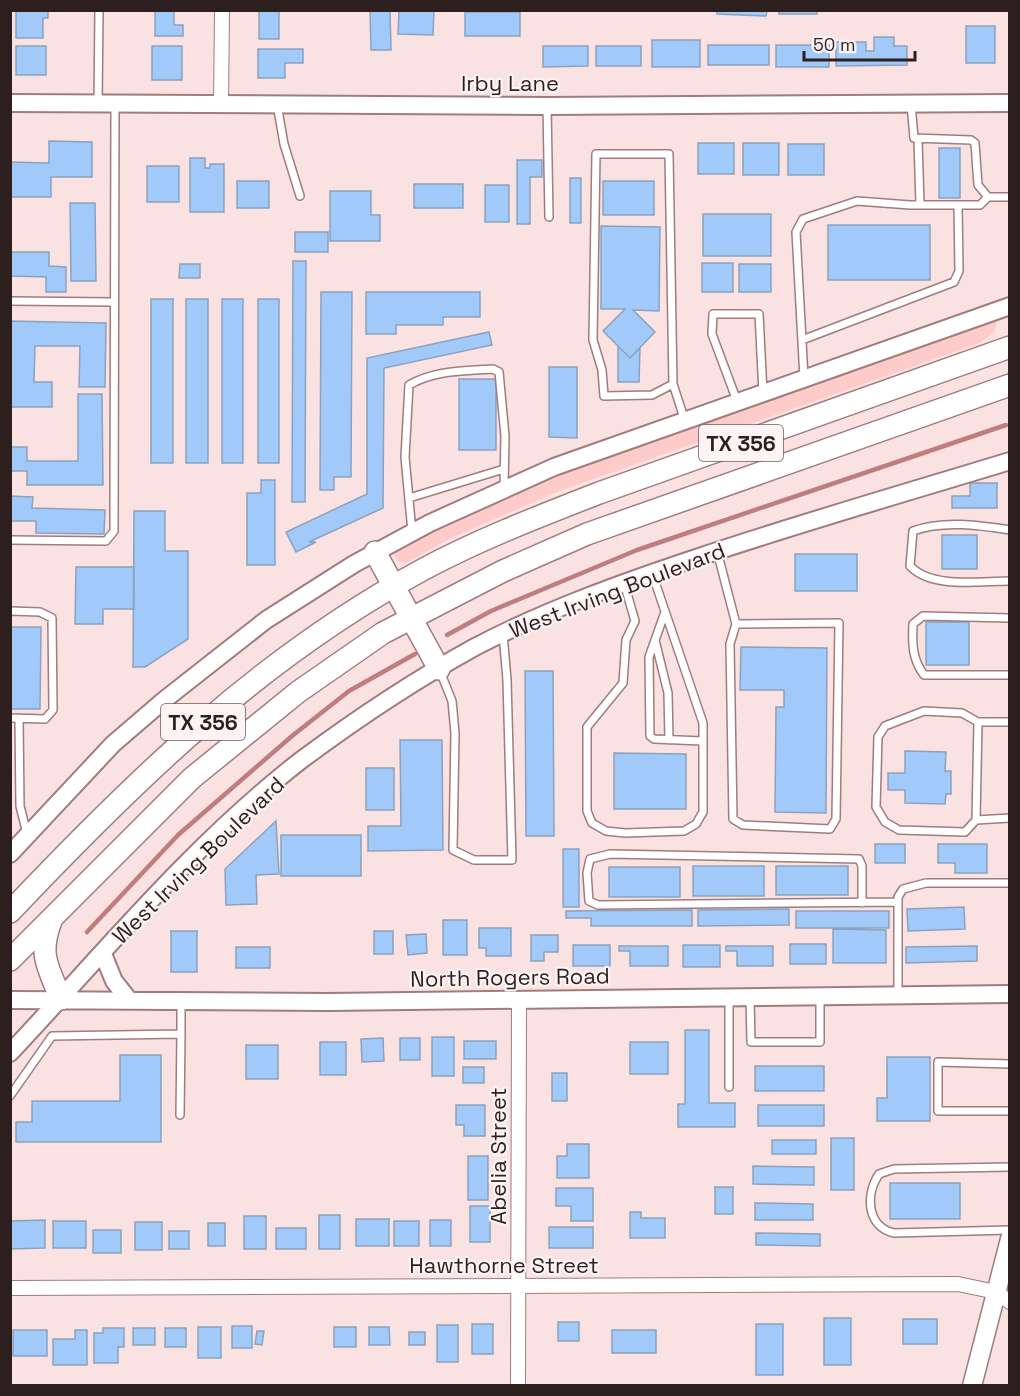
<svg xmlns="http://www.w3.org/2000/svg" width="1020" height="1396" font-family="'Space Grotesk',sans-serif">
	<style>
		.green { fill: #fdcbca }
		.lines { fill: none; stroke-linecap: round; stroke-linejoin: round }
		.stream { stroke: #bf7d7e; stroke-width: 4.5 }
		.building { fill: #a1cafb; stroke: #8ca2bc; stroke-width: 1.5 }
		.service-casing { stroke: #a07c7c; stroke-width: 10 }
		.minor-casing { stroke: #a07c7c; stroke-width: 16 }
		.tertiary-casing { stroke: #a07c7c; stroke-width: 20 }
		.secondary-casing { stroke: #a07c7c; stroke-width: 21 }
		.primary-casing { stroke: #a07c7c; stroke-width: 24 }
		.service { stroke: #fff; stroke-width: 7 }
		.minor { stroke: #fff; stroke-width: 14 }
		.tertiary { stroke: #fff; stroke-width: 16 }
		.secondary { stroke: #fff; stroke-width: 18 }
		.primary { stroke: #fff; stroke-width: 21 }
		.labels { text-anchor: middle; dominant-baseline: central; stroke-width: 4.5; stroke-linejoin: round; paint-order: stroke }
		.shield { fill: #fcf4f4; stroke: #6c5f5f; stroke-width: 1.5 }
		.shield-label { font-size: 21px; font-weight: bold; fill: #2e1f1f }
		.street-label { font-size: 22px; fill: #2e1f1f; stroke: #fcf4f4 }
	</style>
	<rect width="100%" height="100%" fill="#fbe2e2"/>
	<path class="green" d="M997 317 995 331 980 343 562 490 449 539 406 563 398 561 394 555 395 548 484 504 568 470Z"/>
	<g class="lines">
		<path class="stream" d="M447 635 491 611 637 550 1006 425
			M87 932 178 835 292 736 349 691 415 654"/>
	</g>
	<path class="building" d="M16 10H48V18H43V38H16Z
		M155 10H174V25H183V36H155Z
		M259 10H279V39H259Z
		M370 10H390L391 50H371Z
		M399 10H434L433 35 398 34Z
		M717 10H767L766 16 717 14Z
		M779 10H817V14H779Z
		M465 12H520V36H465Z
		M966 26H995V63H966Z
		M874 37H894V46H907V65L836 66V42H866V51H874Z
		M652 40H700V67H652Z
		M708 45H769V65H708Z
		M776 45H829V67H776Z
		M16 46H46V75H16Z
		M152 46H182V80H152Z
		M543 46H588V66L543 67Z
		M596 46H641V66H596Z
		M258 49H303V63H285V78H258Z
		M49 141 92 142V177H51V197H10V162L49 163Z
		M698 143H734V174H698Z
		M743 143H779V175H743Z
		M788 144H824V175H788Z
		M939 148H960V198H939Z
		M190 158H205V168H210V164H224V212H190Z
		M517 160H542V177H530V224H517Z
		M147 166H179V202H147Z
		M570 178H581V223H570Z
		M237 181H269V208H237Z
		M603 181H654V215H603Z
		M414 184H463V208H414Z
		M485 185H509V222H485Z
		M330 191H371V215H380V241H330Z
		M70 203H95L96 281H71Z
		M703 214H771V256H703Z
		M828 225H930V280H828Z
		M601 226 660 227 659 311 633 310 655 332 630 358 603 331 625 309H601Z
		M295 232H328V252H295Z
		M10 252H49V266L66 267V292H46V277L10 276Z
		M293 261H306L305 502H292Z
		M702 263H733V292H702Z
		M180 264H200V278H179Z
		M739 264H771V292H739Z
		M321 292H352L351 477H334V490H320Z
		M366 292H480V317H443V325H396V334H366Z
		M151 299H173V463H151Z
		M186 299H208V463H186Z
		M222 299H243V463H222Z
		M258 299H279V463H258Z
		M10 321 106 323 105 387H79L80 346H35L34 382H52V407H10Z
		M489 332 492 345 384 368 383 508 309 542H316L296 552 286 532 367 494V358Z
		M618 346 630 358 640 348 639 382H618Z
		M549 367H577V438L549 437Z
		M459 379H496V450H459Z
		M78 394H102L103 485H27V471H10V447H27V461H78Z
		M261 480H275V565H247V493H261Z
		M970 483H997V508H952V496H970Z
		M10 496 33 497 32 508 105 510 104 534 36 533V521H10Z
		M134 511H165V551H188V639L145 667H133Z
		M942 535H977V569H942Z
		M795 554H857V591H795Z
		M76 567H134V609H103V624H75Z
		M926 622H969V665H926Z
		M10 627H41L40 709H10Z
		M741 647 827 648 826 813 775 812 776 707H784V690H740Z
		M525 671H553L554 836H526Z
		M400 740H442L443 850 368 851V826H401Z
		M905 751 946 752 945 771H951V794H946L945 804 905 803V790H888V773H905Z
		M614 753 686 754V809H614Z
		M366 768H394V810H366Z
		M276 821 279 874 256 875 257 904 226 905 225 869Z
		M281 835H361V876H281Z
		M875 844H905V863H875Z
		M938 844H987V873H955V863H938Z
		M563 849H579V907H563Z
		M693 866H764V896H693Z
		M776 866H848V895H776Z
		M609 867H680V897H609Z
		M964 907 965 929 908 931 907 909Z
		M789 909V925L698 926V910Z
		M692 910V926H591V918H566V911Z
		M796 911H889V928H796Z
		M443 920H467V955H443Z
		M479 928H511V956H486V948H479Z
		M833 929 886 930V963H833Z
		M171 931H197V972H171Z
		M374 931H393V954H374Z
		M426 934 427 953 408 955 406 935Z
		M531 935H558V952H544V961H531Z
		M790 944H826V964H790Z
		M573 945H610V966H573Z
		M683 945H720V967H683Z
		M619 946H668V966H630V951H619Z
		M726 946H773V966H737V951H726Z
		M977 946V961L906 963V947Z
		M236 947H270V968H236Z
		M685 1030H709V1103H735V1127H678V1104H685Z
		M432 1037H454V1076H432Z
		M383 1038 384 1061 362 1062 361 1039Z
		M400 1038H420V1060H400Z
		M464 1041H496V1059H464Z
		M320 1042H346V1075H320Z
		M630 1042H668V1074H630Z
		M246 1045H278V1079H246Z
		M120 1055H161V1142H16V1122H32V1101H120Z
		M887 1057H930V1121H877V1098H887Z
		M755 1066H824V1091H755Z
		M463 1067H484V1083H463Z
		M552 1073H567V1101H552Z
		M456 1105H485V1136H464V1125H456Z
		M758 1105H824V1126H758Z
		M831 1138H854V1190H831Z
		M772 1140H816V1154H772Z
		M567 1144H589V1178H557V1156H567Z
		M468 1156H488V1200H468Z
		M753 1166 814 1167V1185L753 1184Z
		M890 1183H960V1219H890Z
		M715 1187H733V1214H715Z
		M556 1188H593V1221H571V1206H556Z
		M755 1203 813 1204V1220H755Z
		M470 1206H490V1242H470Z
		M630 1212H641V1218H665V1238H630Z
		M319 1215H340V1249H319Z
		M244 1216H266V1249H244Z
		M356 1219H389V1246H356Z
		M45 1220V1248L10 1249V1221Z
		M430 1220H451V1246H430Z
		M53 1221H86V1248H53Z
		M394 1221H419V1246H394Z
		M135 1222H162V1250H135Z
		M208 1223H225V1246H208Z
		M549 1227H593V1248H549Z
		M276 1228H306V1249H276Z
		M93 1230H121V1253H93Z
		M169 1231H189V1249H169Z
		M756 1233 820 1234V1246L756 1245Z
		M824 1318H851V1365H824Z
		M903 1319H937V1344H903Z
		M558 1322H579V1341H558Z
		M472 1324H493V1354H472Z
		M756 1324H783V1375H756Z
		M437 1325H458V1362H437Z
		M232 1326H252V1348H232Z
		M198 1327H221V1358H198Z
		M334 1327H356V1347H334Z
		M369 1327H389L390 1345H369Z
		M103 1328H124V1347H118V1363H94V1333H103Z
		M133 1328H155V1345H133Z
		M165 1328H186V1347H165Z
		M13 1330H47V1356H13Z
		M75 1330H87V1365H53V1339H75Z
		M612 1330H656V1353H612Z
		M257 1331H264L262 1345 255 1344Z
		M409 1332H425V1345H409Z"/>
	<g class="lines">
		<g class="service-casing">
			<path id="service" d="M98 104 99 10
				M277 104 284 144 300 196
				M911 104 914 138 971 140 975 143 978 185 988 197
				M547 106 549 217
				M918 140 920 205
				M10 301 114 302
				M802 340 954 282 959 271 958 205
				M804 378 796 232 803 219 857 201 910 205H980L988 197H1010
				M673 384 652 395 604 396 602 370 593 340 596 154H669L673 384 685 421
				M737 401 712 334 713 314H759L763 393
				M409 498 504 469
				M1010 530C978 525 943 520 913 531L910 566C932 589 979 581 1010 581
				M412 532 405 457 409 385C435 370 464 371 493 369L499 372 505 436 504 488
				M10 540 106 541 114 531 115 104
				M717 551 736 624 730 644 733 819 743 825 830 829 836 819 839 623 736 624
				M624 583 635 621 626 640 623 683 587 727V811L592 823 606 831 625 833 684 831 696 824 703 812V723L652 573
				M10 611 40 612 52 618 53 710 45 719 10 718
				M665 612 649 657 650 736 654 739 703 741
				M1010 618 923 616 913 624C912 643 912 659 924 675H1010
				M655 640 668 693 669 740
				M440 671 452 701 455 733 453 850 474 860H512L507 680 503 634
				M19 718 20 806 27 834
				M1010 722H978L962 713 924 711 885 726 878 737 876 807 885 822 899 830 965 832 976 820 1010 818
				M976 820 978 722
				M862 903V866L859 859 610 854 590 859 587 873 589 901 598 905 898 902
				M898 994V897L903 889 926 883H1010
				M750 997 751 1042H820V997
				M181 1034V1000
				M1010 1064 938 1062V1111H1010
				M729 1087V997
				M10 1096 52 1036 181 1034 180 1115
				M1010 1167 894 1169 879 1174C865 1195 867 1227 894 1233L1010 1230"/>
		</g>
		<g class="minor-casing">
			<path id="minor" d="M221 104 222 10
				M10 1288 958 1284 996 1292 1010 1302
				M518 1386 519 999"/>
		</g>
		<g class="tertiary-casing">
			<path id="tertiary" d="M10 103 547 106 1010 103
				M10 854 113 744 163 701 266 620 354 564 430 523 554 467 1010 306
				M103 954 114 981 129 1000
				M10 1000 328 1002 1010 994
				M10 1053C103 954 192 845 300 761 355 720 415 680 475 647 546 610 621 583 696 558 800 523 905 493 1010 461"/>
		</g>
		<g class="secondary-casing">
			<path id="secondary" d="M972 1386 1010 1239"/>
		</g>
		<g class="primary-casing">
			<path id="primary" d="M375 552 439 669
				M10 912C136 779 261 657 424 569 480 539 540 516 599 493L1010 347
				M51 921C38 955 48 967 61 999
				M10 960 192 778 298 692 383 633 503 571 587 534 1010 385"/>
		</g>
		<use href="#service" class="service"/>
		<use href="#minor" class="minor"/>
		<use href="#tertiary" class="tertiary"/>
		<use href="#secondary" class="secondary"/>
		<use href="#primary" class="primary"/>
	</g>
	<g class="labels">
		<g class="shield">
			<rect x="699" y="425" width="84" height="36" rx="4.5"/>
			<rect x="161" y="704" width="84" height="36" rx="4.5"/>
		</g>
		<g class="shield-label">
			<text x="741" y="443">TX 356</text>
			<text x="203" y="722">TX 356</text>
		</g>
		<g class="street-label">
			<text x="510" y="83">Irby Lane</text>
			<text transform="translate(617 590) rotate(-21)">West Irving Boulevard</text>
			<text transform="translate(198 860) rotate(-44)">West Irving Boulevard</text>
			<text transform="translate(510 977) rotate(-1)">North Rogers Road</text>
			<text transform="translate(498 1156) rotate(-90)">Abelia Street</text>
			<text x="504" y="1265">Hawthorne Street</text>
		</g>
	</g>
	<rect width="1020" height="1396" fill="none" stroke="#2e1f1f" stroke-width="24"/>
	<path d="M804 51v9h111v-9" fill="none" stroke="#2e1f1f" stroke-width="3"/>
	<text x="813" y="51" font-size="18" fill="#2e1f1f" stroke="#fcf4f4" stroke-width="4.5" paint-order="stroke">50 m</text>
</svg>
